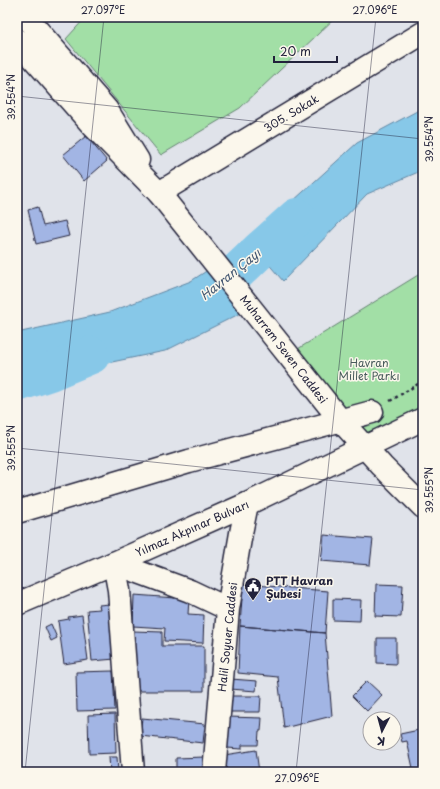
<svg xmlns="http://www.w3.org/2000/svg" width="440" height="789" font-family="'Playpen Sans',sans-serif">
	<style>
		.green { fill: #a2dfa6; stroke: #628070 }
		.water { fill: #87c8e8; stroke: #5f86a3 }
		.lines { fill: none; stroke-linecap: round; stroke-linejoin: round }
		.river { stroke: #87c8e8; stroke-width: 38 }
		.building { fill: #a2b5e4; stroke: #22223b }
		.minor-casing { stroke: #22223b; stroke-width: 25 }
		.major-casing { stroke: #22223b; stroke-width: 25 }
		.path { stroke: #22223b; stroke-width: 2.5; stroke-dasharray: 3 3; stroke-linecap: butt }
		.minor { stroke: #fbf7ec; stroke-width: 22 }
		.major { stroke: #fbf7ec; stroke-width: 22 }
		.ticks { fill: none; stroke: #22223b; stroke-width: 1; stroke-opacity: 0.45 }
		.labels { text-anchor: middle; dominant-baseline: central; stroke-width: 3; stroke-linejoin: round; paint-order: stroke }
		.street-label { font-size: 11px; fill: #22223b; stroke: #fbf7ec }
		.park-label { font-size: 11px; fill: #485b5b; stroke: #fbf7ec }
		.poi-label { font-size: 11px; font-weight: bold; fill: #22223b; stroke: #fbf7ec; text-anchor: start }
		.water-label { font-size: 12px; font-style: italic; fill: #40546f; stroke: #fbf7ec }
		.neatline { fill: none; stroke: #22223b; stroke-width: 1.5 }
		.ticks-label { font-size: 10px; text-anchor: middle; fill: #22223b }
	</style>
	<rect width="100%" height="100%" fill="#e0e3ea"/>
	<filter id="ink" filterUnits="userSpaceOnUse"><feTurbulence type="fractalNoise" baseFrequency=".025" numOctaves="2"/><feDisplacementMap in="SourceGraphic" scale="8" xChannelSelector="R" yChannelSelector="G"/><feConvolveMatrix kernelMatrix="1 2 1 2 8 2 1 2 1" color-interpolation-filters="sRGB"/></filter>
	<g filter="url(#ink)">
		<path class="green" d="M86 17H336L240 108 161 155 66 39Z
			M423 272V419L365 447 288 355Z"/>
		<path class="water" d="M423 109V170L367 194 283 281 249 241 357 143 417 111Z
			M208 270 243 312 165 351 83 368 17 379V333L110 312 191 281Z"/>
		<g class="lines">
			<path class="river" d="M194 304 213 292 237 272 259 251 297 217
				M17 383 50 372 91 355"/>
		</g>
		<path class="building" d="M86 136 107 161 84 181 63 155Z
			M38 207 43 226 65 221 69 236 36 244 28 210Z
			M324 535 373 539 370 565 321 561Z
			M243 584 328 591 325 633 240 626Z
			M376 584 403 585 401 617 375 616Z
			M134 595 189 599 188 614 204 615 203 643 164 641 165 628 133 626Z
			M333 599 361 600 360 621 333 620Z
			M110 604 115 659 92 661 87 610 100 609 99 605Z
			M82 615 88 660 64 664 58 621 69 619 68 617Z
			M51 624 57 638 51 641 45 627Z
			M240 626 325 633 332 716 284 728 278 677 238 673Z
			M133 631 162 632V646H204V691H133Z
			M377 638H396V664L377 663Z
			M113 671 115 710 77 711 76 672Z
			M231 679 257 681 256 691 230 689Z
			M367 681 382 695 367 711 352 696Z
			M230 696H261L260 712H229Z
			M115 714 116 753 89 754 88 715Z
			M228 717 262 718 261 731H259L258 745H242V749L227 748Z
			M142 718 205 724 203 743 140 736Z
			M17 719H19L22 749H17Z
			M419 730 423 749V772H412L411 768H413L407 741 402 742 400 734Z
			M256 750 259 772H227L224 755Z
			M17 755H20L21 772H17Z
			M109 757H117L118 772H110Z
			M205 757V772H176V758Z"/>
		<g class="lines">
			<g class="minor-casing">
				<path id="minor" d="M159 193 423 33
					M17 512 189 461 372 412
					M133 772 119 590 114 563 190 591 228 609
					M214 772 228 609 241 533 247 504"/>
			</g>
			<g class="major-casing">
				<path id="major" d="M26 17 107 110 138 160
					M17 40 93 126 159 193 341 421 382 466 423 507
					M17 604 114 563 247 504 423 419"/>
			</g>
			<path class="path" d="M390 401 423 381"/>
			<use href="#minor" class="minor"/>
			<use href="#major" class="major"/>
		</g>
	</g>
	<path class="ticks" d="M17 96 423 139M17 448 423 490M25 772 104 17M296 772 376 17"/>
	<defs>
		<g id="civic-pin" transform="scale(0.9)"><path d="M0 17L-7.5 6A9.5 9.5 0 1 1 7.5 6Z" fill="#22223b" stroke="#fbf7ec"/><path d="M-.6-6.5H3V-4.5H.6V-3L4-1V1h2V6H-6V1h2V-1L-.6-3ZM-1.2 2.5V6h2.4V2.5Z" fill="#fff"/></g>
	</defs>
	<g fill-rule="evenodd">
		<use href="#civic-pin" x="253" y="586"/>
	</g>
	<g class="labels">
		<g class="street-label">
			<text transform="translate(291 113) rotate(-31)">305. Sokak</text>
			<text transform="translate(284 349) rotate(52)">Muharrem Seven Caddesi</text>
			<text transform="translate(192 528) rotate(-24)">Yılmaz Akpınar Bulvarı</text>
			<text transform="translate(227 637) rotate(-84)">Halil Soyuer Caddesi</text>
		</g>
		<g class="park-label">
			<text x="369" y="362">Havran<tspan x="369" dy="13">Millet Parkı</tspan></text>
		</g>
		<g class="poi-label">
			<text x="266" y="580">PTT Havran<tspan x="266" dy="13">Şubesi</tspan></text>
		</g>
		<g class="water-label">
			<text transform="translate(230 274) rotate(-39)">Havran Çayı</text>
		</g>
	</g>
	<rect width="440" height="789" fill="none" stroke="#fbf7ec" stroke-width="44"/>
	<g transform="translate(382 731) rotate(186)"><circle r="19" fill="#fbf7ec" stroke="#a4a2a5"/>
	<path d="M0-3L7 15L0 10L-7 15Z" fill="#22223b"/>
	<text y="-6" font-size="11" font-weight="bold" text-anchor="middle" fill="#22223b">K</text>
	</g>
	<path d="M274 56v6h63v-6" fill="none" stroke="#22223b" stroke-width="2"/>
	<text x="280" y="56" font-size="12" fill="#22223b" stroke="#fbf7ec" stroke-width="3" paint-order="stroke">20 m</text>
	<rect x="22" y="22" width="396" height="745" class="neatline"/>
	<g class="ticks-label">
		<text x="103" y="14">27.097°E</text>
		<text x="375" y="14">27.096°E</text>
		<text transform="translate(11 97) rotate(-90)" y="4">39.554°N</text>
		<text transform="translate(429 139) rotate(-90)" y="4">39.554°N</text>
		<text transform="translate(11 448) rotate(-90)" y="4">39.555°N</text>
		<text transform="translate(429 490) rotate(-90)" y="4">39.555°N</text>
		<text x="297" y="782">27.096°E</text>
	</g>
</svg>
